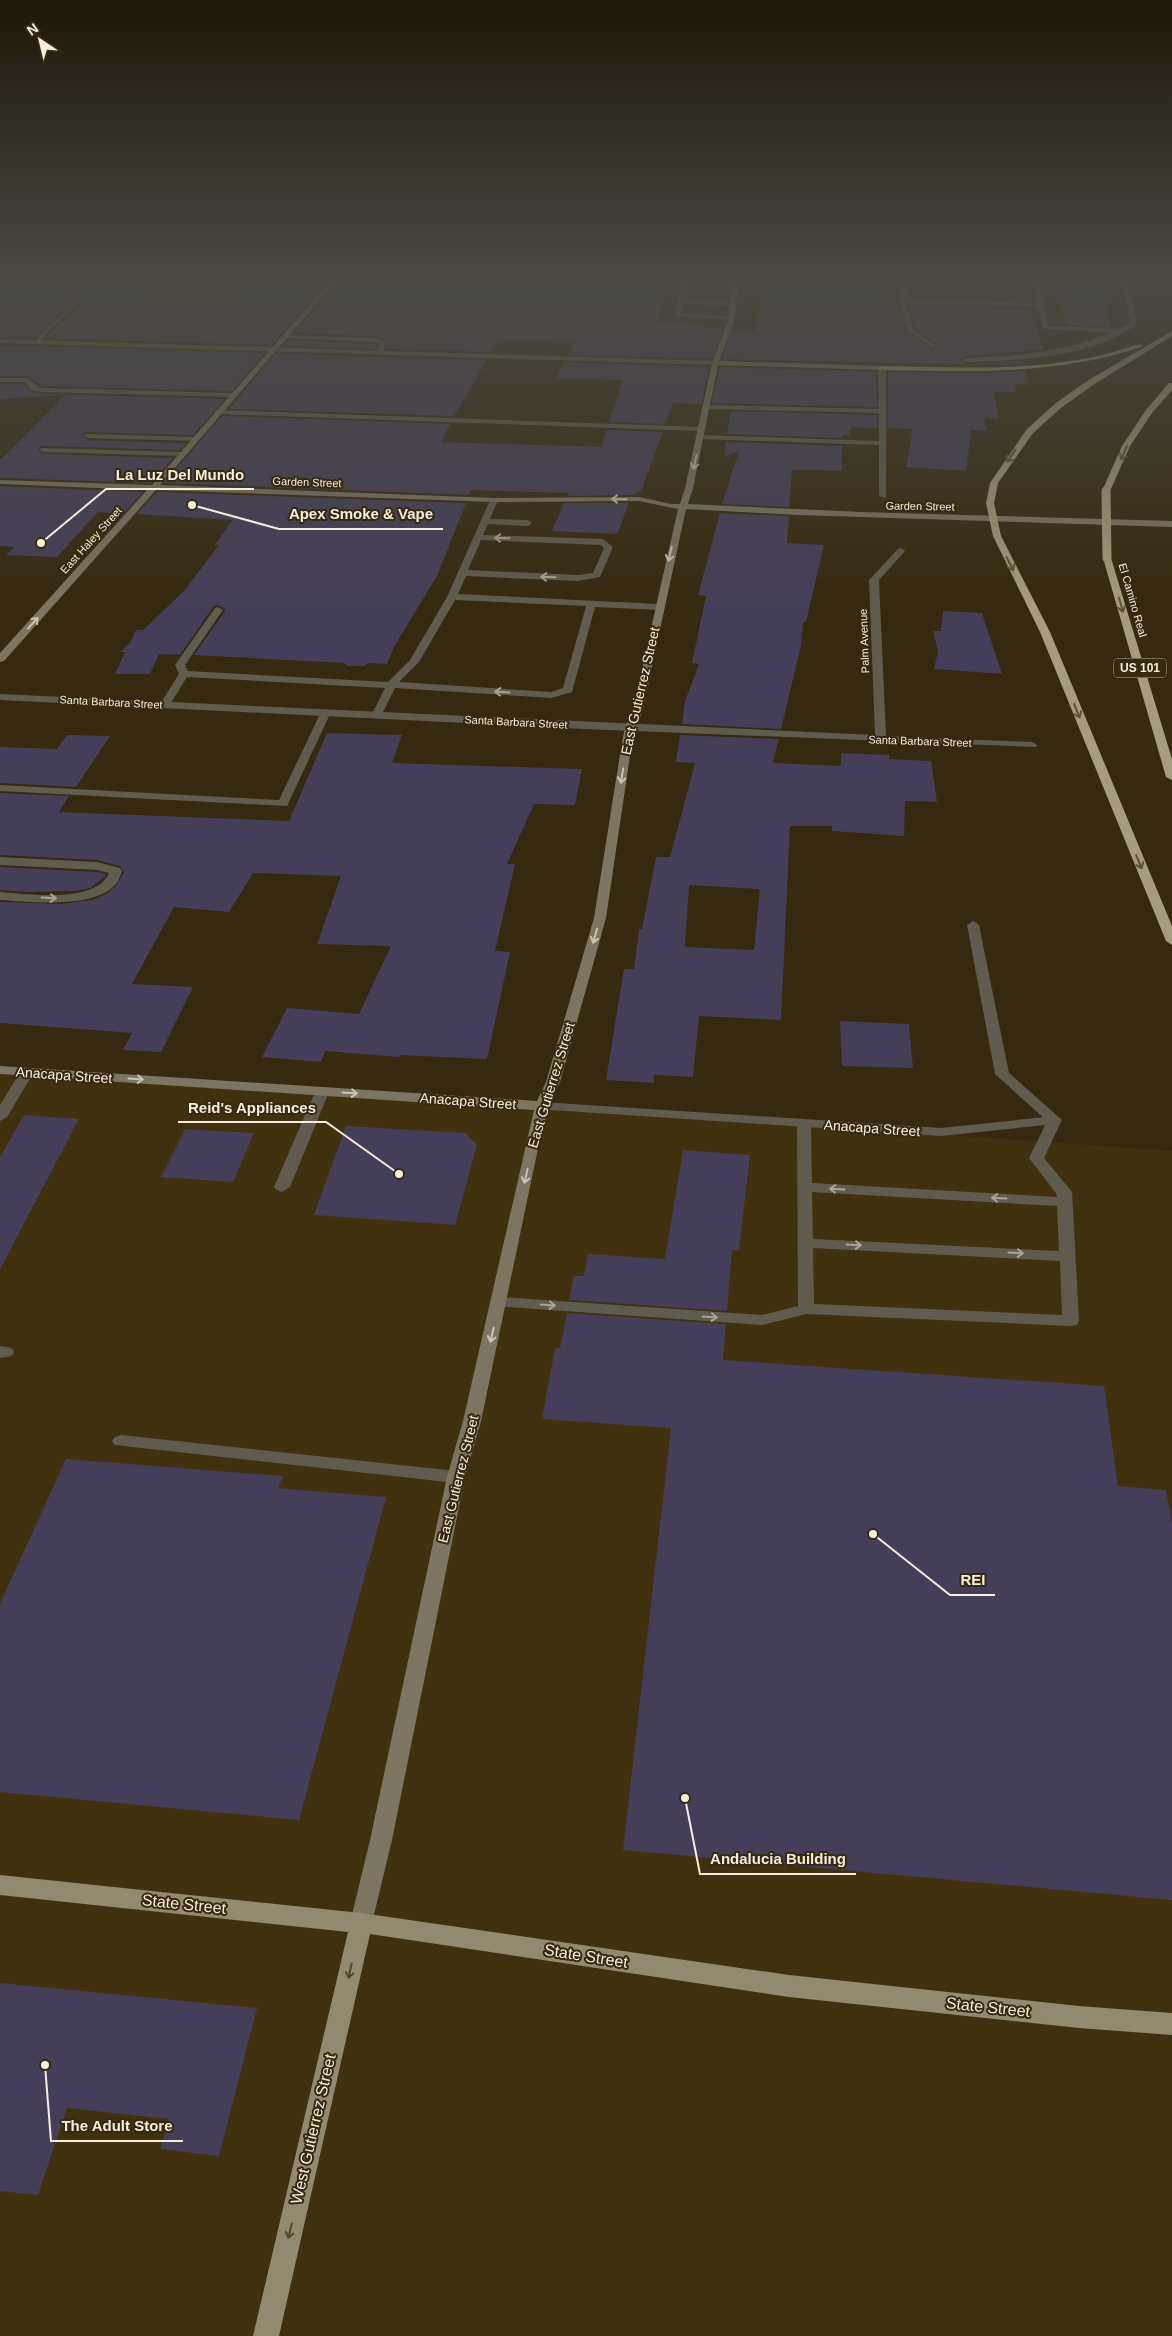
<svg xmlns="http://www.w3.org/2000/svg" width="1172" height="2336" font-family="Helvetica,sans-serif">
	<style>
		.built { fill: #40310e }
		.building { fill: #453e58; fill-rule: evenodd }
		.lines { fill: none; stroke-linecap: round; stroke-linejoin: round }
		.lane { fill: #5f5b4f; fill-rule: evenodd }
		.street { fill: #5f5b4f; fill-rule: evenodd }
		.secondary { fill: #7b7562; fill-rule: evenodd }
		.primary { fill: #918a70; fill-rule: evenodd }
		.highway { fill: #a59c7d; fill-rule: evenodd }
		.highway-bridge { stroke: #a59c7d; stroke-width: 9 }
		.oneway { stroke: #5c5136 }
		.oneway2 { stroke: #cac3b3 }
		.oneway3 { stroke: #aaa496 }
		.oneway4 { stroke: #51462c }
		.labels { text-anchor: middle; dominant-baseline: central; stroke-width: 4; stroke-linejoin: round; paint-order: stroke }
		.far-street-label { font-size: 11px; fill: #f5edde; stroke: #35290f }
		.shield { fill: #35290f; stroke: #bbb2a0; stroke-width: 1 }
		.shield-label { font-size: 12px; font-weight: bold; fill: #f5edde }
		.street-label { font-size: 14px; fill: #f5edde; stroke: #35290f }
		.near-street-label { font-size: 16px; fill: #f5edde; stroke: #35290f }
		.leader { fill: none; stroke: #f5edde; stroke-width: 2 }
		.callout-dot { fill: #f5edde; stroke: #35290f; stroke-width: 2 }
		.callout-label { font-size: 15px; text-anchor: middle; font-weight: bold; fill: #f5edde; stroke: #35290f; stroke-width: 4; stroke-linejoin: round; paint-order: stroke }
	</style>
	<rect width="100%" height="100%" fill="#35290f"/>
	<path class="built" d="M0 1067 1172 1151V2336H0Z"/>
	<path class="building" d="M0 278H157L144 291 233 295 249 283 323 286 272 345 45 338 79 306 80 304 73 302 44 327 36 338 0 337Z
		M359 278H586L583 286 664 288 657 322H691L690 325 723 329 712 359 568 355 575 341 498 340 491 352 386 349 389 342 376 336 294 333 334 287H351Z
		M763 278H892L894 303H898L905 330 933 350 937 345 915 328 908 305 1030 309 1043 350 966 356 961 359 966 364 1023 361 1024 364 1004 365 722 359 732 330 755 333Z
		M1050 278H1098L1106 295 1110 327 1067 325Z
		M288 340 375 344 378 345 376 349 283 346Z
		M0 345 265 353 232 391 42 386 27 376H0Z
		M276 353 380 357 487 360 454 416 229 409Z
		M564 362 709 367 701 404 673 403 665 424 609 422 623 380 556 378Z
		M720 367 876 372 877 407 712 403Z
		M1025 371 1029 385 1014 384 1016 392H993L999 419 984 418 987 431 971 430 966 471 906 467 913 429 888 428V372L981 373Z
		M0 384H24L31 392 41 394 225 399 193 435 85 432 82 435 88 440 187 443 180 450 41 446 38 449 44 454 173 458 151 483 0 478V460L66 395 0 399Z
		M731 411 877 415V428L852 427 850 435H842V438L727 434Z
		M222 416 450 424 441 442 601 447 607 430 663 432 641 491 632 495 568 496 569 493 471 490 469 495 164 483Z
		M726 442 842 446V471L792 470 789 507 722 504 739 451 724 457Z
		M0 486 143 492 123 514 98 512 57 557 6 555 14 547 0 546Z
		M157 492 466 503 437 576 395 645 387 664 368 663 365 666H347L344 663 194 655 225 611 224 608 217 605 213 607 180 655 159 654 150 674H115L125 652H120L130 643 136 630H143L184 591 219 545H215L232 520 137 514Z
		M564 503H629L617 534 552 531Z
		M720 513 789 516 787 543 824 545 806 622H803L801 646 781 729 682 724 685 701 699 664 692 663 706 596 698 595Z
		M943 611 982 613 1002 674 934 669 938 651 933 631H941Z
		M327 733 402 735 392 763 582 769 575 805 534 804 507 864H515L495 951 510 952 487 1059 400 1055 399 1057 325 1051 321 1062 262 1057 287 1008 359 1014 391 946 317 944 341 876 253 873 229 912 174 907 132 984 193 987 161 1052 123 1050 132 1033 0 1023V902L61 904 92 900 106 894 116 886 124 872 120 866 97 860 0 855V793L69 796 59 812 289 821Z
		M67 735 110 736 76 787 0 783V747L57 749Z
		M680 735 779 739 773 763 841 766V753L889 755V759L931 761 937 802 905 801 904 836 832 831V826H790L781 1020 699 1016 693 1077 654 1075V1083L606 1080 624 969H634L639 929H642L656 857H670L695 763 676 762ZM689 885 760 889 754 950 685 947Z
		M0 867 97 872 106 874 100 881 90 888 76 891 27 892 0 890Z
		M840 1021 909 1024 913 1068 842 1066Z
		M24 1115 79 1119 0 1269V1157Z
		M346 1126 465 1133 477 1145 455 1225 314 1215Z
		M185 1129 254 1133 233 1182 161 1177Z
		M683 1150 750 1155 739 1250H732L727 1311 569 1300 574 1276H584L588 1254 665 1259Z
		M567 1313 726 1324 723 1360 1104 1386 1118 1486 1166 1490 1172 1524V1900L623 1850 671 1428 542 1419 555 1348H560Z
		M66 1459 283 1476 278 1488 386 1497 299 1820 0 1792V1604Z
		M0 1983 257 2008 219 2156 160 2149 169 2119 67 2108 38 2195 0 2191Z"/>
	<g class="lines">
		<path class="lane" d="M603 278 624 282 648 278 646 282C631 286 617 287 603 281Z
			M684 278H690L684 300 734 302 737 304 734 306 682 304 680 313 731 317 733 320 674 316Z
			M902 278H908L907 299 1037 303 1032 278H1038L1048 326 1123 329 1126 331 1123 333 1043 329 1038 307 906 303 913 329 935 345 936 346 933 348 907 330 900 304Z
			M73 304 78 305 49 330 39 343H35L45 328Z
			M285 335 376 338 387 343 381 354 379 355 376 353 380 344 375 342 283 338Z
			M0 378H27L41 388 234 393 238 395 234 397 41 392 31 390 25 382H0Z
			M707 405 882 409 886 411 882 413 704 409 703 407Z
			M85 434 196 437 200 439 196 441 88 438 84 436Z
			M41 448 183 452 187 454 183 456 44 452 40 450Z
			M491 498 498 500 490 519 528 520 532 523 528 526 488 524 483 535 603 539 613 547 600 577 578 581 466 576 458 594 658 604 663 607 658 610 595 607 572 692 551 698 395 688 382 714 377 717 372 714 385 688 187 677 169 706 165 707 160 704 179 674 175 665 215 608 218 607 223 610 185 665 188 671 388 682 410 660 447 597ZM481 540 601 545 604 548 593 573 578 575 468 570ZM455 600 586 606 563 688 551 692 399 682 419 662Z
			M326 709 331 712 287 806 0 791V785L279 800 321 712Z
			M0 857 97 862 120 868 122 871C120 875 119 882 115 885 93 909 30 902 0 900V892C28 894 96 904 109 873L97 870 0 865Z
			M973 921 979 925 1009 1073 1062 1120 1044 1158 1072 1192 1079 1321 1077 1325 1071 1326 806 1314 762 1325 493 1306 491 1302 493 1298 499 1297 762 1315 798 1306 797 1123 804 1119 811 1123 812 1183 1057 1197 1056 1193 1029 1158 1047 1121 995 1074 967 925ZM812 1192 1057 1206 1059 1251 813 1239ZM813 1248 1060 1261 1062 1315 814 1304Z
			M27 1068 34 1072 7 1117 0 1121V1105L22 1069Z
			M322 1088 329 1092 290 1187 282 1192 277 1190 274 1187 315 1092Z
			M0 1346 12 1348 14 1352 12 1356 0 1358Z
			M121 1435 456 1471 462 1472 465 1477 462 1482 456 1483 115 1445 112 1441 115 1437Z"/>
		<path class="street" d="M1120 278H1126L1137 324C1098 357 1016 361 966 362L963 360 966 358C1024 356 1078 351 1131 323Z
			M0 339 715 361 718 363 715 365 0 343Z
			M882 366 886 368V498L879 496V445L700 439 696 437 700 435 879 441 878 368Z
			M216 410 701 427 705 429 701 431 219 414 215 412Z
			M901 548 905 551 879 580 886 736 1032 742 1037 745 1036 747 584 729 0 700V694L875 735 869 580 898 549Z
			M542 1102 941 1128 1055 1116 1062 1120 1055 1124 941 1136 537 1109 535 1106Z"/>
		<path class="secondary" d="M333 278H339L160 485 494 498 639 497 671 504H680L685 488 712 363 728 321 733 278H739L734 321 719 361 882 366 886 368 882 370 718 365 693 488 688 504 861 512 1172 521V527L798 515 686 509 642 713 635 728 632 742 606 918 560 1082 549 1106 541 1134 481 1421 465 1477 392 1840 372 1923 369 1930 361 1933 353 1930 350 1923 370 1840 447 1477 463 1421 534 1110 0 1074V1066L537 1101 546 1082 594 918 622 742 625 728 632 713 678 509 639 501 494 502 156 490 4 661 0 662V653L147 490 0 484V480L152 485Z"/>
		<path class="primary" d="M0 1875 361 1913 789 1975 1079 2006 1172 2013V2035L1079 2028 789 1997 370 1934 279 2336H253L348 1932 0 1895Z"/>
		<path class="highway" d="M1172 331V336L1093 385 1062 407 1033 433 998 483 994 503 1001 536 1050 632 1172 926V945L1166 941 1040 632 993 536 986 503 990 483 1027 429 1056 403 1087 381Z
			M1140 344 1143 346 1142 347C1054 375 973 372 882 370L878 368 882 366C947 367 1013 371 1077 360 1099 357 1119 350 1140 344Z
			M1169 383H1172V390L1152 413 1130 446 1110 491 1103 493 1102 491 1122 446 1146 410Z
			M1107 555 1111 558 1172 759V780L1166 777 1103 558Z"/>
		<path class="highway-bridge" d="M1106 491 1107 558"/>
	</g>
	<defs><path id="oneway-shaft" d="M-6 0H5M1.5-3L5.5 0L1.5 3" fill="none" stroke-width="1.6" stroke-linecap="round" stroke-linejoin="round" transform="scale(1.25)"/></defs>
	<g class="oneway">
		<use href="#oneway-shaft" transform="translate(1124 453) rotate(113)"/>
		<use href="#oneway-shaft" transform="translate(1011 456) rotate(125)"/>
		<use href="#oneway-shaft" transform="translate(1010 564) rotate(63)"/>
		<use href="#oneway-shaft" transform="translate(1121 605) rotate(74)"/>
		<use href="#oneway-shaft" transform="translate(1077 711) rotate(68)"/>
		<use href="#oneway-shaft" transform="translate(1139 862) rotate(67)"/>
	</g>
	<g class="oneway2">
		<use href="#oneway-shaft" transform="translate(695 462) rotate(102)"/>
		<use href="#oneway-shaft" transform="translate(619 499) rotate(-179)"/>
		<use href="#oneway-shaft" transform="translate(670 554) rotate(103)"/>
		<use href="#oneway-shaft" transform="translate(33 623) rotate(-48)"/>
		<use href="#oneway-shaft" transform="translate(622 776) rotate(99)"/>
		<use href="#oneway-shaft" transform="translate(595 936) rotate(106)"/>
		<use href="#oneway-shaft" transform="translate(136 1079) rotate(4)"/>
		<use href="#oneway-shaft" transform="translate(350 1093) rotate(3)"/>
		<use href="#oneway-shaft" transform="translate(526 1176) rotate(102)"/>
		<use href="#oneway-shaft" transform="translate(492 1335) rotate(103)"/>
	</g>
	<g class="oneway3">
		<use href="#oneway-shaft" transform="translate(502 538) rotate(-178)"/>
		<use href="#oneway-shaft" transform="translate(548 577) rotate(-178)"/>
		<use href="#oneway-shaft" transform="translate(502 692) rotate(-176)"/>
		<use href="#oneway-shaft" transform="translate(49 898) rotate(3)"/>
		<use href="#oneway-shaft" transform="translate(837 1189) rotate(-177)"/>
		<use href="#oneway-shaft" transform="translate(999 1198) rotate(-177)"/>
		<use href="#oneway-shaft" transform="translate(854 1245) rotate(3)"/>
		<use href="#oneway-shaft" transform="translate(1016 1253) rotate(3)"/>
		<use href="#oneway-shaft" transform="translate(548 1305) rotate(4)"/>
		<use href="#oneway-shaft" transform="translate(710 1317) rotate(4)"/>
	</g>
	<g class="oneway4">
		<use href="#oneway-shaft" transform="translate(350 1971) rotate(103)"/>
		<use href="#oneway-shaft" transform="translate(290 2231) rotate(103)"/>
	</g>
	<linearGradient id="sky" x2="0" y2="1"><stop stop-color="#1d1708"/><stop offset="0.46" stop-color="#4b4942"/><stop offset="1" stop-color="#4b4942" stop-opacity="0"/></linearGradient>
	<rect width="1172" height="605" fill="url(#sky)"/>
	<g class="labels">
		<g class="far-street-label">
			<text transform="translate(307 482) rotate(2)">Garden Street</text>
			<text transform="translate(920 506) rotate(1)">Garden Street</text>
			<text transform="translate(91 540) rotate(-48)">East Haley Street</text>
			<text transform="translate(1133 600) rotate(74)">El Camino Real</text>
			<text transform="translate(864 641) rotate(-92)">Palm Avenue</text>
			<text transform="translate(111 702) rotate(3)">Santa Barbara Street</text>
			<text transform="translate(516 722) rotate(3)">Santa Barbara Street</text>
			<text transform="translate(920 741) rotate(2)">Santa Barbara Street</text>
		</g>
		<rect class="shield" x="1114" y="658.5" width="52" height="19" rx="4"/>
		<g class="shield-label">
			<text x="1140" y="668">US 101</text>
		</g>
		<g class="street-label">
			<text transform="translate(640 691) rotate(-77)">East Gutierrez Street</text>
			<text transform="translate(64 1075) rotate(4)">Anacapa Street</text>
			<text transform="translate(551 1085) rotate(-73)">East Gutierrez Street</text>
			<text transform="translate(468 1101) rotate(4)">Anacapa Street</text>
			<text transform="translate(872 1128) rotate(4)">Anacapa Street</text>
			<text transform="translate(458 1479) rotate(-76)">East Gutierrez Street</text>
		</g>
		<g class="near-street-label">
			<text transform="translate(184 1904) rotate(6)">State Street</text>
			<text transform="translate(586 1956) rotate(9)">State Street</text>
			<text transform="translate(988 2007) rotate(6)">State Street</text>
			<text transform="translate(313 2129) rotate(-77)">West Gutierrez Street</text>
		</g>
	</g>
	<path class="leader" d="M41 543L106 489H254M192 505L279 529H443M399 1174L326 1122H178M873 1534L950 1595H995M685 1798L700 1874H856M45 2065L51 2141H183"/>
	<g class="callout-dot">
		<circle cx="41" cy="543" r="5"/>
		<circle cx="192" cy="505" r="5"/>
		<circle cx="399" cy="1174" r="5"/>
		<circle cx="873" cy="1534" r="5"/>
		<circle cx="685" cy="1798" r="5"/>
		<circle cx="45" cy="2065" r="5"/>
	</g>
	<g class="callout-label">
		<text x="180" y="480">La Luz Del Mundo</text>
		<text x="361" y="519">Apex Smoke &amp; Vape</text>
		<text x="252" y="1113">Reid's Appliances</text>
		<text x="973" y="1585">REI</text>
		<text x="778" y="1864">Andalucia Building</text>
		<text x="117" y="2131">The Adult Store</text>
	</g>
	<g transform="translate(40 40) rotate(325)" stroke="#35290f" stroke-width="4" paint-order="stroke">
	<path d="M0-4L9 19L0 12L-9 19Z" fill="#f5edde"/>
	<text y="-8" font-size="14" font-weight="bold" text-anchor="middle" fill="#f5edde">N</text>
	</g>
</svg>
